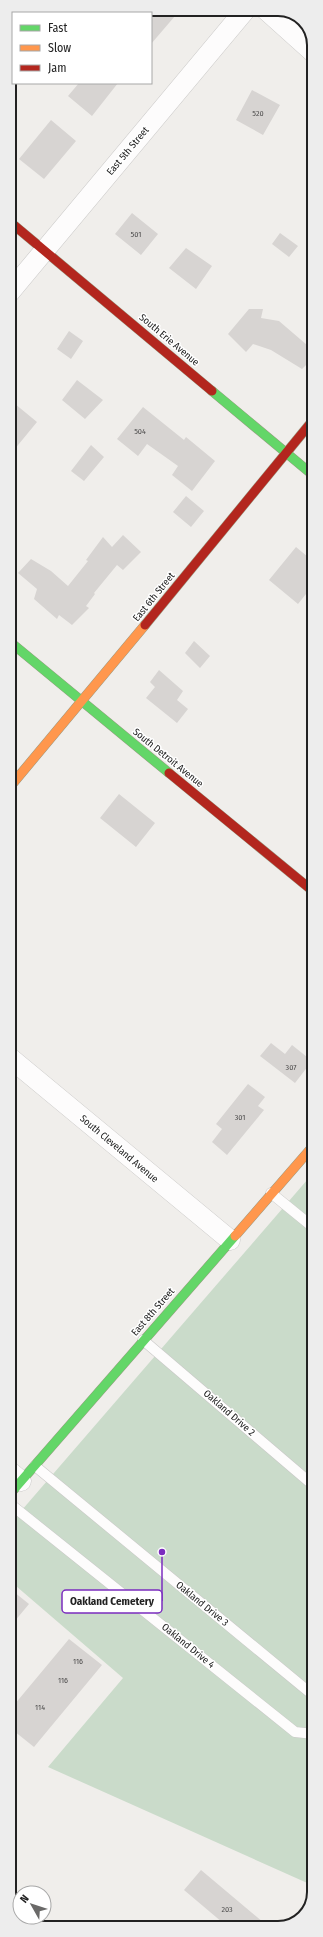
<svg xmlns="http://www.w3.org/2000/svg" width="323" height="1937" font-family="'Fira Sans Condensed',sans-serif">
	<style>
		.cemetery { fill: #cadbca }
		.building { fill: #d7d4d2 }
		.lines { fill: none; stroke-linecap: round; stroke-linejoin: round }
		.lane-casing { stroke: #c9c8c7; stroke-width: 11 }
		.street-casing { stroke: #c9c8c7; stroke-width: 21 }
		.fast-casing { stroke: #999a82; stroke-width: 10 }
		.slow-casing { stroke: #999a82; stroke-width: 10 }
		.jam-casing { stroke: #999a82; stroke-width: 10 }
		.lane { stroke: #fdfcfc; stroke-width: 10 }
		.street { stroke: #fdfcfc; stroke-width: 20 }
		.fast { stroke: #63d668; stroke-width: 9 }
		.slow { stroke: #ff974d; stroke-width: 9 }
		.jam { stroke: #b3261e; stroke-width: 9 }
		.labels { text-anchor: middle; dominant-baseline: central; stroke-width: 3; stroke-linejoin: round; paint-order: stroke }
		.number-label { font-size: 8px; fill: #4f4e4e }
		.street-label { font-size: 10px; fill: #222; stroke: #fff }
		.rim { fill: none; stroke: #222; stroke-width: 2 }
		.leader { fill: none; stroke: #7b2cbf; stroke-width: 1.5 }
		.callout-dot { fill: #7b2cbf; stroke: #fff; stroke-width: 1.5 }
		.callout { fill: #fff; stroke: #7b2cbf; stroke-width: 1.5 }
		.callout-label { font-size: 11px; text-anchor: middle; font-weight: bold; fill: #222 }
	</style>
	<rect width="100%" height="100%" fill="#f0eeeb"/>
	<path class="cemetery" d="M314 1172V1886L48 1767 123 1678 9 1580V1525Z"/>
	<path class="building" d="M151 9H181L151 44Z
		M79 83H118L92 116 68 96Z
		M252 90 280 105 263 135 236 120Z
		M51 120 76 141 44 179 19 159Z
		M132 213 158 234 141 255 115 234Z
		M280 233 298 246 289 257 272 244Z
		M186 248 212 266 196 289 169 268Z
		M249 309H263L261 318 279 321 314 351V357L302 369 271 350 253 344 246 352 228 334Z
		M69 331 83 341 71 359 57 349Z
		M77 380 103 400 85 419 62 400Z
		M9 399 37 422 9 456Z
		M143 407 184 440 186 437 215 461 192 491 172 475 178 466 147 444 138 456 117 439Z
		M91 445 104 457 84 481 71 471Z
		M186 496 204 511 191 527 173 512Z
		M123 535 141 552 123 570 117 565 94 593 95 594 86 606 89 608 72 625 59 615 57 619 34 599 37 589 18 573 31 559 51 571 68 586 88 561 86 560 103 537 112 547Z
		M296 547 314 562V584L298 604 269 580Z
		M194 641 210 656 200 668 185 653Z
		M159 670 183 691 177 700 188 709 177 723 146 698 155 687 150 682Z
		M119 794 155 823 136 847 100 818Z
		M271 1043 285 1054 292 1045 312 1061 295 1083 260 1056Z
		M248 1084 265 1097 258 1106 264 1110 227 1155 212 1142 222 1129 216 1124Z
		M9 1588 29 1604 9 1628Z
		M69 1639 102 1665 34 1747 9 1727V1711Z
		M201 1870 270 1928H229L184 1890Z"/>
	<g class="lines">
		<g class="lane-casing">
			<path id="lane" d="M271 1193 314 1228
				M143 1340 314 1486
				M35 1466 314 1696
				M9 1503 295 1732 314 1734
				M13 1904 20 1910
				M29 1917 42 1928"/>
		</g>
		<g class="street-casing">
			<path id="street" d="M265 9 314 53
				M9 293 246 9
				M9 1057 230 1240
				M9 1471 21 1481"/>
		</g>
		<g class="fast-casing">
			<path id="fast" d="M212 391 314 476
				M9 641 169 773
				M9 1495 235 1236"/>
		</g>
		<g class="slow-casing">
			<path id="slow" d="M9 788 145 625
				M235 1236 314 1145"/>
		</g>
		<g class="jam-casing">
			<path id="jam" d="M9 221 212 391
				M145 625 314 419
				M169 773 314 892"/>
		</g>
		<use href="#lane" class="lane"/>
		<use href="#street" class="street"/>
		<use href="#fast" class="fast"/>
		<use href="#slow" class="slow"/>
		<use href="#jam" class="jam"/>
	</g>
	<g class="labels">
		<g class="number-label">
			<text x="258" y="113">520</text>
			<text x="136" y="234">501</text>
			<text x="140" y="431">504</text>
			<text x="291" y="1067">307</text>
			<text x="240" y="1117">301</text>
			<text x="78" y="1661">116</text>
			<text x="63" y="1680">116</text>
			<text x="40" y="1707">114</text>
			<text x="227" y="1909">203</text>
		</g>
		<g class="street-label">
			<text transform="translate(128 151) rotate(-50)">East 5th Street</text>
			<text transform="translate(169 340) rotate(40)">South Erie Avenue</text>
			<text transform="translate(154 597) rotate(-51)">East 6th Street</text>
			<text transform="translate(168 758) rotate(39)">South Detroit Avenue</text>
			<text transform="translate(119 1149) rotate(40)">South Cleveland Avenue</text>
			<text transform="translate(153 1312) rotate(-49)">East 8th Street</text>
			<text transform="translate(229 1413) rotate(41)">Oakland Drive 2</text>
			<text transform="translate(202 1604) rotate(39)">Oakland Drive 3</text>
			<text transform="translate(188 1646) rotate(39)">Oakland Drive 4</text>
		</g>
	</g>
	<path d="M0 0H323V1937H0ZM45 16H278A29 29 0 0 1 307 45V1892A29 29 0 0 1 278 1921H45A29 29 0 0 1 16 1892V45A29 29 0 0 1 45 16Z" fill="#ededed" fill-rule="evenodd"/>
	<path class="rim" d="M45 16H278A29 29 0 0 1 307 45V1892A29 29 0 0 1 278 1921H45A29 29 0 0 1 16 1892V45A29 29 0 0 1 45 16Z"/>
	<path class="leader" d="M162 1552L162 1601"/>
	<circle class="callout-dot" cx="162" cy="1552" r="4"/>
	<rect class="callout" x="62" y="1590" width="100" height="23" rx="4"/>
	<g class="callout-label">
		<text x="112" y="1605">Oakland Cemetery</text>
	</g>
	<rect x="12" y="12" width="140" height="72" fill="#ffffff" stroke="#a7a7a7"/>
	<rect x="20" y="25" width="20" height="6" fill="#63d668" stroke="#a7a7a7"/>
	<text x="48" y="32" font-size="12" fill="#222222">Fast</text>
	<rect x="20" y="45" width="20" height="6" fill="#ff974d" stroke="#a7a7a7"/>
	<text x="48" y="52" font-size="12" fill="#222222">Slow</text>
	<rect x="20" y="65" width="20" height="6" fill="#b3261e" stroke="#a7a7a7"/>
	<text x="48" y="72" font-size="12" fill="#222222">Jam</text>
	<g transform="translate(32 1905) rotate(309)"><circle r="19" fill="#ffffff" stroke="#a7a7a7"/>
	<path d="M0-3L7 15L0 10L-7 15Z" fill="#6a6968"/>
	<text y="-6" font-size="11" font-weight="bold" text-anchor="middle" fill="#222222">N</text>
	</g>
</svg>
